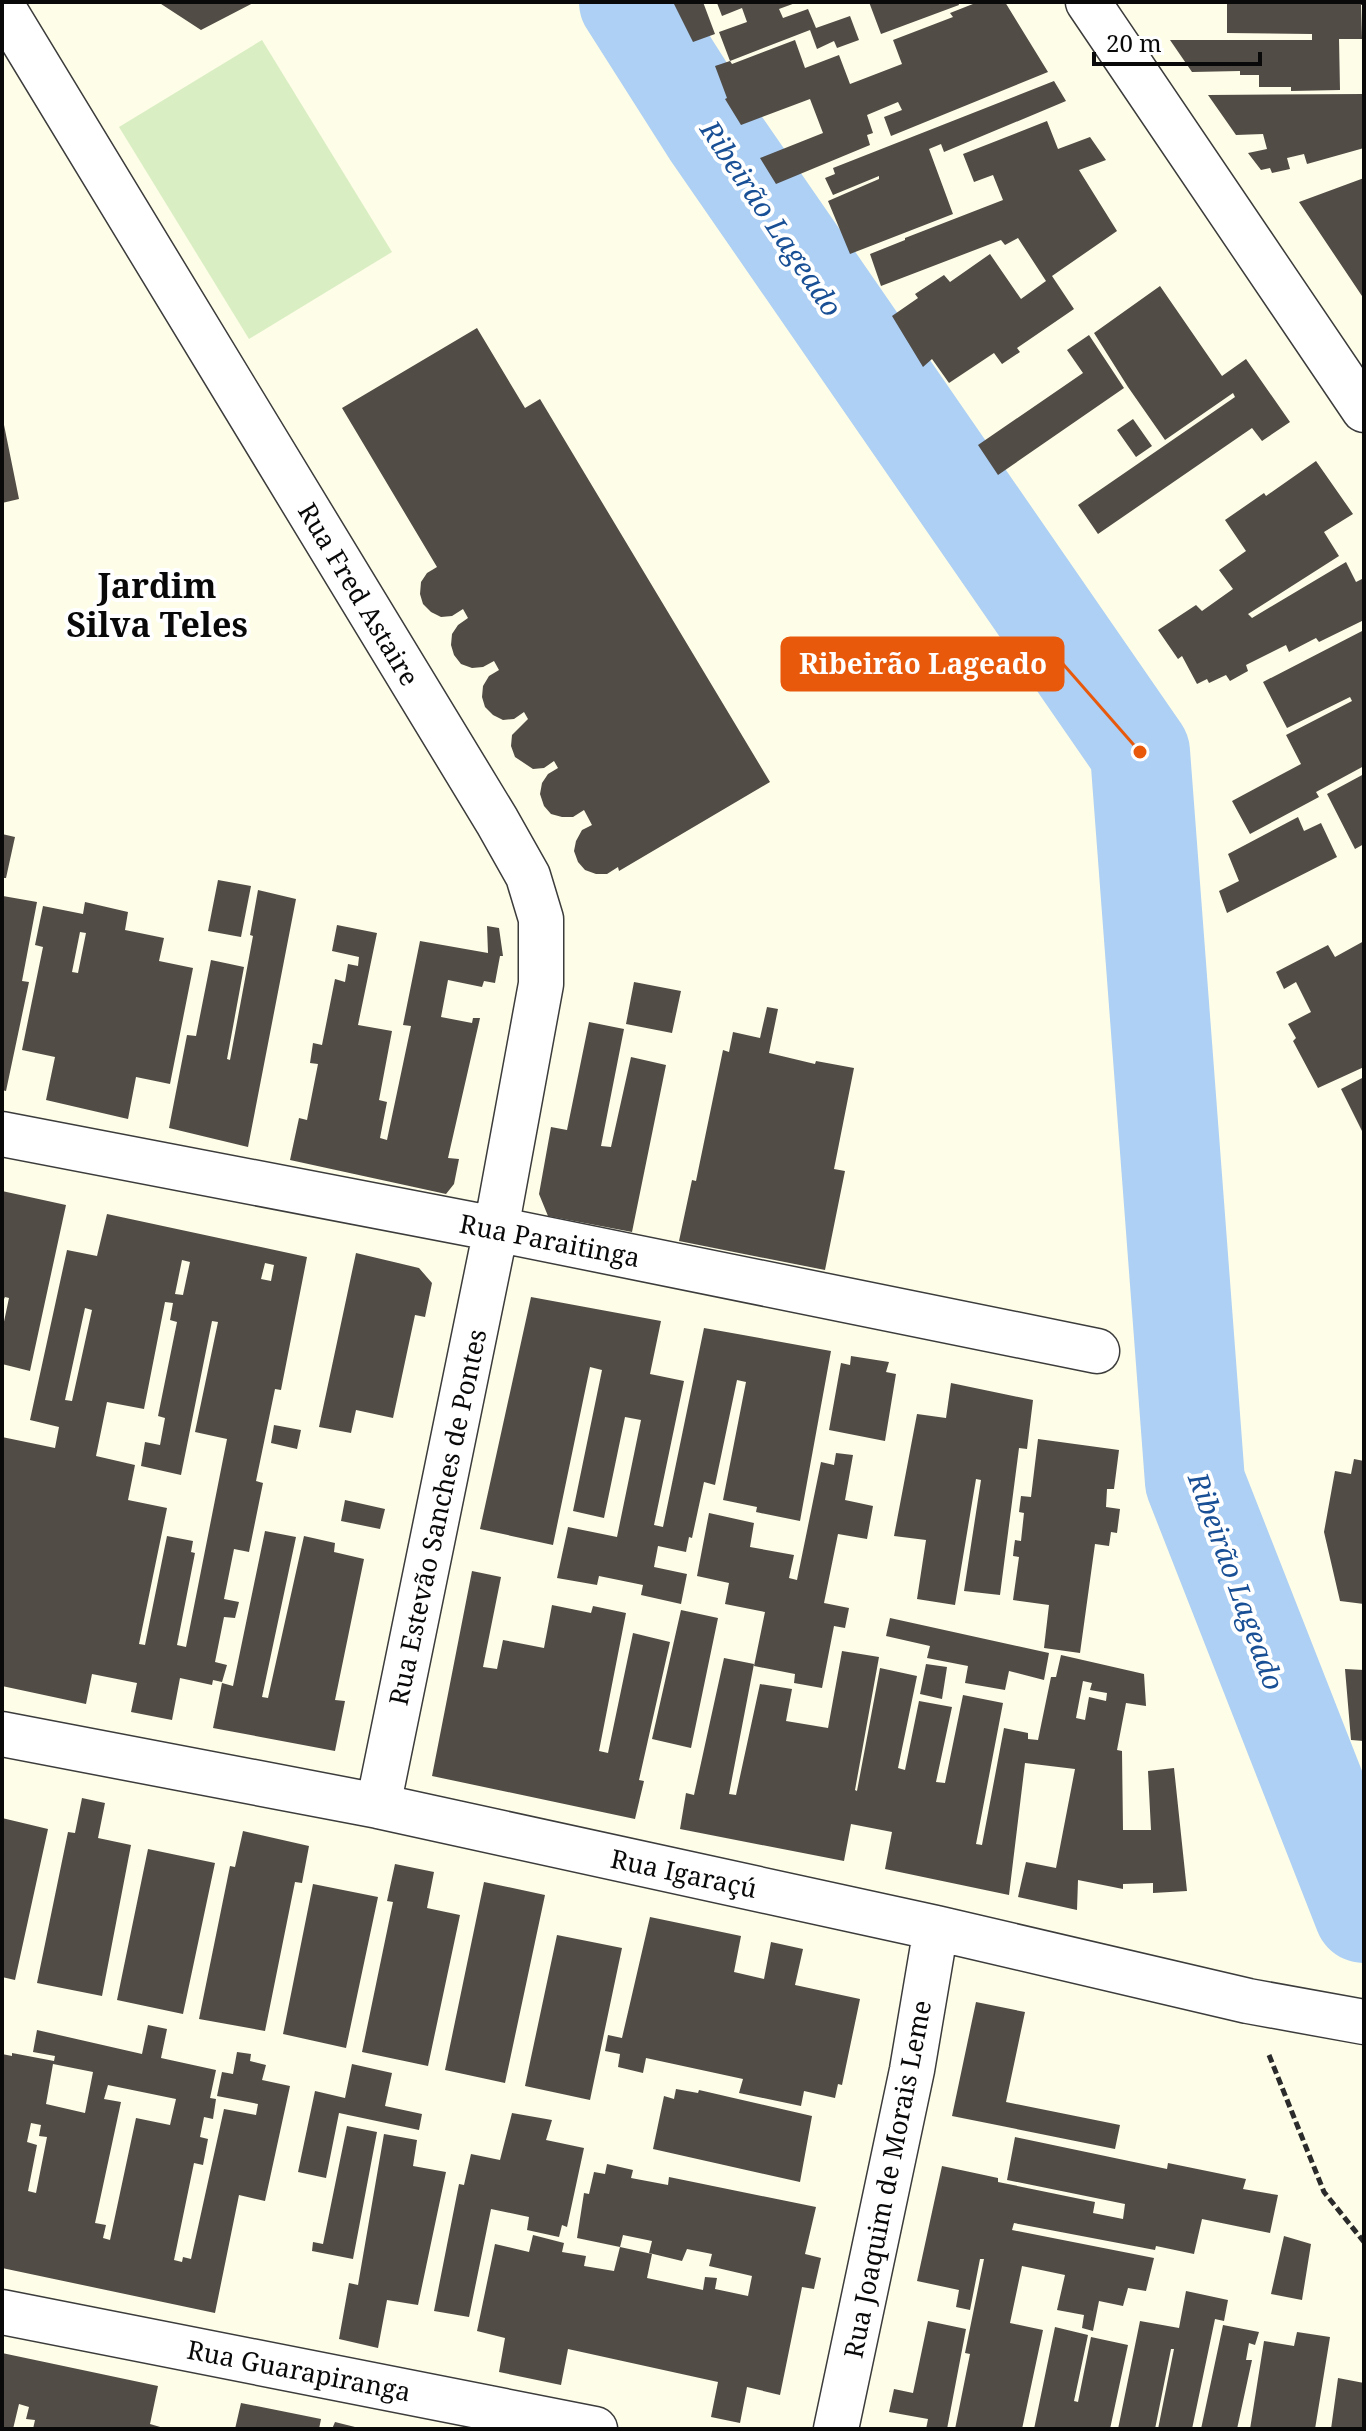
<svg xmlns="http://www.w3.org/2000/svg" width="1366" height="2431" font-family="'Noto Serif',serif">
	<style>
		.pitch { fill: #daeec4 }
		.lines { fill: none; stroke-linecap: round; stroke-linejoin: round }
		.river { stroke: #add0f4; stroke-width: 100 }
		.building { fill: #524c46; fill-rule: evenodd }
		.minor-casing { stroke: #3c3c3c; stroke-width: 47 }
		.path { stroke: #2b2b2b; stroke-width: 5; stroke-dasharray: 8 4; stroke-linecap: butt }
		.minor { stroke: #fff; stroke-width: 44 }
		.labels { text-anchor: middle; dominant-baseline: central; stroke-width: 8; stroke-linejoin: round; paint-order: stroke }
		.street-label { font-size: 26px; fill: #090909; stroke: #fff }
		.water-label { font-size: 28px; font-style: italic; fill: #184f95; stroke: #fff }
		.district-label { font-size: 34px; font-weight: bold; fill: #090909; stroke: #fff }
		.leader { fill: none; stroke: #e8590c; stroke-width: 3 }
		.callout-dot { fill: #e8590c; stroke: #fff; stroke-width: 3 }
		.callout { fill: #e8590c; stroke: #e8590c; stroke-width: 3 }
		.callout-label { font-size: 28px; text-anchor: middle; font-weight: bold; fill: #fff }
	</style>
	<rect width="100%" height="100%" fill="#fefde7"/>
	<path class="pitch" d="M262 40 392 252 249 339 119 127Z"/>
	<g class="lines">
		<path class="river" d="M629 2 711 131 1140 752 1195 1482 1364 1913"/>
	</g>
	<path class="building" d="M158 2H255L201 30Z
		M673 2H703L715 34 693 42Z
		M798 2 779 9 783 18 808 9 816 28 850 16 859 40 837 48 834 41 817 49 810 30 730 61 719 32 747 22 742 8 722 16 717 3Z
		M869 2H958L959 5 881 34Z
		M978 2H1005L1048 72 891 136 884 117 902 110 898 102 867 115 873 133 867 135 870 145 776 184 760 158 823 133 810 99 741 125 725 99 727 98 715 66 730 61 732 64 795 40 805 68 839 55 850 84 902 64 893 40 953 17 950 13Z
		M1227 2H1364V5H1361L1362 39H1339L1340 90 1291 91V87H1259V75H1240V71L1192 72 1170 40H1312V34L1227 33Z
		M1054 81 1066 101 944 152 941 144 929 149 953 214 850 254 828 201 879 179V176L833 195 825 178 835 174 833 168Z
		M1364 94V148L1307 164 1304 154 1287 158 1290 169 1272 173 1270 168 1261 170 1248 153 1267 149 1263 134 1236 135 1208 95Z
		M1047 121 1058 149 1090 137 1106 160 1079 170 1117 231 1052 276 1074 309 1017 348 1020 352 1002 364 994 353 949 383 932 359 923 367 892 316 918 298 915 294 944 275 950 282 990 254 1021 299 1046 281 1018 238 1005 245 1001 240 881 286 870 254 905 240V238L1003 200 993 175 974 182 963 154Z
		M1364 178V299L1299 202Z
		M1160 286 1222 376 1246 359 1290 422 1262 441 1252 428 1098 534 1078 505 1235 397 1233 393 1165 440 1128 387 1094 333Z
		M477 328 525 408 540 399 770 782 619 871 618 867 607 874H596L585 870 578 862 574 851 576 841 582 830 592 825 584 810 573 817H562L551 814 544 806 540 794 542 783 548 774 558 768 554 761 544 768 533 769 515 757 511 746 512 735 528 719 524 712 514 719 503 720 493 715 485 707 482 697 483 686 489 676 499 670 494 661 483 667 472 668 461 664 454 655 451 645 452 634 458 625 468 618 463 609 452 616 441 617 431 612 423 604 420 594 421 582 427 573 437 567 342 408Z
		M1089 335 1124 388 998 475 978 445 1083 373 1067 350Z
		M2 415 19 499 2 503Z
		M1133 419 1152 446 1136 457 1117 430Z
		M1316 461 1353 514 1324 532 1339 556 1248 614 1252 618 1346 562 1356 582 1364 578V620L1319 642 1316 638 1289 652 1286 645 1246 665 1248 671 1230 681 1226 675 1209 683 1207 679 1197 684 1182 656 1178 659 1158 630 1196 605 1202 611 1233 589 1219 570 1246 551 1225 520 1264 493 1266 496Z
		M1364 630V766L1316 792 1319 797 1250 834 1232 801 1301 764 1286 735 1352 701 1350 697 1287 728 1263 682Z
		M1364 774V844L1355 849 1327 794Z
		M1298 817 1304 831 1321 823 1337 857 1227 913 1219 891 1239 881 1228 854Z
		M2 834 15 837 6 878H2Z
		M218 880 251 886 241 937 208 931Z
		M258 890 296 899 248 1147 169 1128 187 1035 196 1036 211 960 244 967 227 1059 230 1060 253 936 250 935Z
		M3 896 37 902 22 981 29 982 6 1091 2 1090Z
		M85 902 128 912 125 930 164 938 159 961 193 968 170 1084 136 1077 128 1119 46 1100 55 1057 22 1050 43 947 35 945 43 906 83 914ZM80 932 86 933 78 973 72 972Z
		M337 925 377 933 358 1025 392 1031 379 1100 387 1102 380 1138 387 1140 411 1026 403 1025 420 941 488 953 487 926 499 928 503 956H500L495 983 484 981 482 987 448 980 441 1017 472 1023 473 1018H480L448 1158 459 1159 454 1184 446 1194 290 1160 299 1118 307 1120 318 1064 310 1063 313 1043 322 1045 335 979 345 982 348 964 358 966 359 957 332 951Z
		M1364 941V1067L1318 1088 1293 1041 1296 1038 1288 1024 1311 1012 1296 982 1284 989 1276 972 1328 945 1335 957Z
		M634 982 681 991 672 1033 626 1024Z
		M767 1007 778 1009 769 1053 815 1064 816 1061 854 1068 834 1169 845 1171 825 1270 679 1241 692 1180 696 1181 723 1050 729 1052 733 1032 760 1038Z
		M589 1022 624 1029 601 1146 611 1147 631 1057 666 1065 632 1232 548 1216 539 1194 551 1127 567 1130Z
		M1364 1077V1135L1341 1089Z
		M2 1191 66 1205 30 1371 2 1364V1331L9 1298 5 1297 2 1303Z
		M107 1214 307 1257 281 1390 275 1389 256 1481 263 1483 249 1552 234 1549 224 1599 239 1602 235 1618 224 1617 215 1662 227 1665 222 1682 213 1680 212 1685 180 1678 172 1720 131 1712 137 1683 92 1674 86 1704 2 1686V1437L55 1448 59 1427 30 1420 67 1250 97 1256ZM182 1260 190 1262 183 1295 175 1294ZM265 1263 274 1265 271 1281 261 1279ZM165 1302 173 1303 170 1320 177 1322 158 1416 165 1418 160 1445 145 1442 141 1466 181 1475 212 1321 218 1322 195 1432 227 1439 186 1647 177 1645 195 1553 191 1552 193 1541 167 1536 145 1645 139 1644 167 1508 128 1500 135 1465 96 1456 107 1402 144 1409ZM85 1308 92 1310 72 1401 65 1400Z
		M356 1253 419 1268 432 1283 425 1317 415 1315 393 1418 356 1410 351 1433 319 1427Z
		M531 1297 661 1321 650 1374 684 1381 654 1525 663 1527 704 1328 831 1351 800 1521 756 1512 757 1507 723 1500 746 1382 737 1380 715 1485 704 1482 692 1538 689 1537 686 1552 658 1546 654 1567 687 1574 681 1604 641 1595 643 1585 599 1576 597 1585 557 1578 568 1527 617 1537 641 1420 625 1417 604 1518 573 1511 602 1370 590 1367 553 1545 480 1529Z
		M851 1356 889 1362 886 1372 896 1374 885 1441 829 1430 841 1363 850 1365Z
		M951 1383 1033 1400 1027 1449 1019 1448 1000 1595 964 1591 981 1480 976 1479 955 1605 917 1599 926 1540 894 1536 917 1414 946 1418Z
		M274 1425 301 1430 297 1449 271 1443Z
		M1038 1439 1119 1450 1114 1489H1107L1106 1507 1120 1509 1117 1533 1111 1532 1109 1546 1095 1544 1080 1653 1044 1648 1049 1605 1013 1600 1019 1557 1013 1556 1014 1547 1015 1540 1021 1541 1024 1513 1019 1512 1021 1496 1031 1497Z
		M836 1453 853 1455 845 1500 873 1506 867 1539 838 1534 824 1603 849 1608 845 1628 834 1626 822 1688 794 1683 795 1674 754 1666 765 1612 725 1604 729 1583 697 1576 709 1513 754 1523 750 1547 794 1555 789 1578 797 1580 821 1462 834 1465Z
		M1354 1459 1364 1461V1604L1340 1601 1324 1532 1335 1471 1351 1474Z
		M345 1500 385 1509 380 1529 341 1521Z
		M265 1531 296 1537 262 1697 268 1698 304 1536 335 1543 334 1552 364 1559 335 1700 345 1701 335 1751 213 1728 222 1683 233 1686Z
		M472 1571 501 1577 483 1667 497 1669 503 1640 544 1648 552 1605 591 1613 593 1606 626 1613 599 1751 608 1753 633 1633 670 1642 639 1780 644 1781 635 1819 432 1776Z
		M681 1610 718 1618 691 1748 652 1739Z
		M890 1618 1049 1653 1044 1680 1009 1671 1005 1690 965 1683 968 1666 927 1658 930 1646 886 1636Z
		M842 1651 879 1657 855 1790 857 1791 880 1668 917 1676 898 1768 905 1770 919 1701 952 1707 936 1782 945 1783 963 1695 1003 1703 976 1844 982 1845 1004 1728 1028 1733V1739L1038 1740 1051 1677H1056L1061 1655 1144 1674 1146 1706 1126 1703 1117 1750 1122 1751 1123 1830H1151L1148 1771 1174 1768 1187 1891 1153 1893V1883L1123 1884V1889L1078 1880 1077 1910 1018 1897 1026 1862 1056 1868 1075 1769 1025 1763 1009 1895 885 1869 892 1832 851 1824 844 1861 680 1829 686 1793 694 1795 724 1658 754 1664 729 1794 736 1795 760 1684 792 1689 786 1721 828 1728ZM1083 1681 1092 1683 1090 1690 1107 1693 1106 1701 1089 1697 1085 1720 1076 1718Z
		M926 1664 947 1667 942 1699 920 1694Z
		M1345 1669 1364 1670V1741L1351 1740Z
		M82 1798 105 1803 98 1838 131 1845 102 1996 37 1983 68 1832 75 1833Z
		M2 1818 48 1829 15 1980 2 1977Z
		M243 1831 309 1846 302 1883 295 1882 265 2031 199 2019 230 1866 235 1867Z
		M148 1849 215 1863 183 2014 117 2000Z
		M395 1864 434 1872 427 1908 460 1915 428 2066 362 2052 393 1902 387 1901Z
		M484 1882 545 1895 505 2083 445 2070Z
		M313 1884 378 1897 346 2048 283 2034Z
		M650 1917 741 1936 734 1972 764 1979 771 1942 803 1949 795 1985 860 1999 842 2085 838 2084 835 2098 804 2091 801 2106 739 2093 743 2079 646 2058 643 2073 618 2067 620 2054 605 2051 608 2035 622 2038Z
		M557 1935 622 1948 590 2100 525 2086Z
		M976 2002 1025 2012 1006 2102 1120 2125 1115 2149 952 2116Z
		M148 2025 167 2029 161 2058 216 2070 210 2098 216 2099 213 2119 204 2117 200 2137 208 2139 203 2165 194 2163 174 2260 182 2262 183 2257 191 2259 224 2109 256 2115 258 2104 217 2096 222 2072 233 2074 237 2052 251 2054 250 2061 266 2065 262 2080 290 2086 265 2201 239 2195 215 2313 2 2268V2054L12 2056V2053L54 2061 55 2056 33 2052 37 2030 142 2054ZM53 2064 93 2072 85 2113 46 2104ZM108 2085 176 2099 170 2125 136 2118 110 2240 103 2238 106 2225 95 2223 121 2102 104 2099ZM31 2123 41 2125 39 2136 47 2137 36 2193 28 2191 37 2145 27 2142Z
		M352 2064 392 2073 385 2106 422 2114 419 2130 339 2113 326 2178 298 2172 315 2091 345 2098Z
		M676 2089 698 2093 699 2090 812 2116 800 2182 653 2149 664 2096 674 2099Z
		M512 2113 552 2120 546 2140 584 2148 567 2227 562 2225 559 2237 527 2230 529 2217 491 2209 469 2317 434 2311 459 2184 464 2185 471 2154 500 2160Z
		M347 2126 377 2132 353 2259 312 2251 313 2242 323 2244Z
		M384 2134 417 2140 413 2166 446 2172 418 2305 387 2300 378 2348 339 2339 349 2283 358 2285Z
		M1015 2137 1167 2169 1168 2163 1246 2179 1243 2189 1278 2195 1270 2233 1202 2219 1194 2254 1156 2246 1155 2250 1014 2223 1012 2230 1154 2258 1146 2291 1128 2288 1123 2306 1099 2301 1093 2331 1082 2328 1084 2315 1057 2310 1065 2275 1022 2266 1010 2323 1043 2330 1022 2429H955L970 2354 965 2353 984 2259H980L970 2310 956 2307 959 2290 917 2281 942 2166 998 2178V2182L1095 2202 1093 2213 1123 2219 1125 2204 1007 2180Z
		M607 2164 633 2170 631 2178 668 2185 669 2177 816 2207 805 2254 821 2258 814 2289 802 2287 780 2395 747 2387 740 2423 711 2417 718 2382 568 2349 561 2385 499 2372 505 2338 477 2331 495 2244 529 2252 533 2235 564 2243 562 2252 586 2256 584 2266 614 2271 620 2247 577 2238 584 2193 589 2194 594 2172 605 2174ZM623 2235 652 2241 649 2253 682 2261 687 2249 712 2254 709 2266 752 2276 748 2296 715 2289 717 2278 705 2277 703 2290 647 2278 652 2254 620 2247Z
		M1284 2236 1311 2244 1302 2300 1271 2294Z
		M1186 2291 1228 2300 1224 2321 1215 2319 1192 2429H1158L1174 2349H1171L1155 2429H1118L1140 2321 1179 2328Z
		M928 2321 966 2329 947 2429H926L928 2419 889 2412 894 2389 913 2393Z
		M1223 2325 1259 2332 1255 2345 1249 2343 1246 2360H1252L1237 2429H1201Z
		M1055 2327 1088 2335 1074 2401 1078 2402 1091 2337 1128 2345 1110 2429H1034Z
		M1297 2332 1330 2337 1315 2429H1250L1264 2341 1294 2346Z
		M2 2353 158 2386 150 2424 167 2429H33L35 2420 26 2419 29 2407 19 2404 13 2429H2Z
		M1338 2378 1364 2383V2429H1331Z
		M241 2403 321 2419 319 2429H235Z
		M335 2422 359 2428V2429H332Z"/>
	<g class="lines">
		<g class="minor-casing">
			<path id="minor" d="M1088 2 1364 410
				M2 6 497 821 528 876 541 919V984L496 1229 378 1806
				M2 1134 496 1229 1097 1351
				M2 1734 378 1806 936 1928 1248 2001 1364 2022
				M2 2312 595 2429
				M836 2429 912 2070 936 1928"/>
		</g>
		<path class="path" d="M1269 2055 1324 2192 1364 2242"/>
		<use href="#minor" class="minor"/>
	</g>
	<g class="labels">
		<g class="street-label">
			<text transform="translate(359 594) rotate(59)">Rua Fred Astaire</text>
			<text transform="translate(550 1240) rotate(11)">Rua Paraitinga</text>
			<text transform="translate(437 1517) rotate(-78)">Rua Estevão Sanches de Pontes</text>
			<text transform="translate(684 1873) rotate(12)">Rua Igaraçú</text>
			<text transform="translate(887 2179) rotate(-79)">Rua Joaquim de Morais Leme</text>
			<text transform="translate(299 2370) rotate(11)">Rua Guarapiranga</text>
		</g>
		<g class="water-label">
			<text transform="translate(772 218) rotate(56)">Ribeirão Lageado</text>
			<text transform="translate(1237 1581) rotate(70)">Ribeirão Lageado</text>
		</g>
		<g class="district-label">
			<text x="157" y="585">Jardim<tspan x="157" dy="39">Silva Teles</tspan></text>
		</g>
	</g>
	<path class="leader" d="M1140 752L1063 664"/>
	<circle class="callout-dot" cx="1140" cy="752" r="8"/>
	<rect class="callout" x="782" y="638" width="281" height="52" rx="8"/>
	<g class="callout-label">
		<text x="923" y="674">Ribeirão Lageado</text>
	</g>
	<rect width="1366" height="2431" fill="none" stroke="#090909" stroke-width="8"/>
	<path d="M1094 52v12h166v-12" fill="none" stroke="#090909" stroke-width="4"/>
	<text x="1106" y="52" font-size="24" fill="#090909" stroke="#ffffff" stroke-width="6" paint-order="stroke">20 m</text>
</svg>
